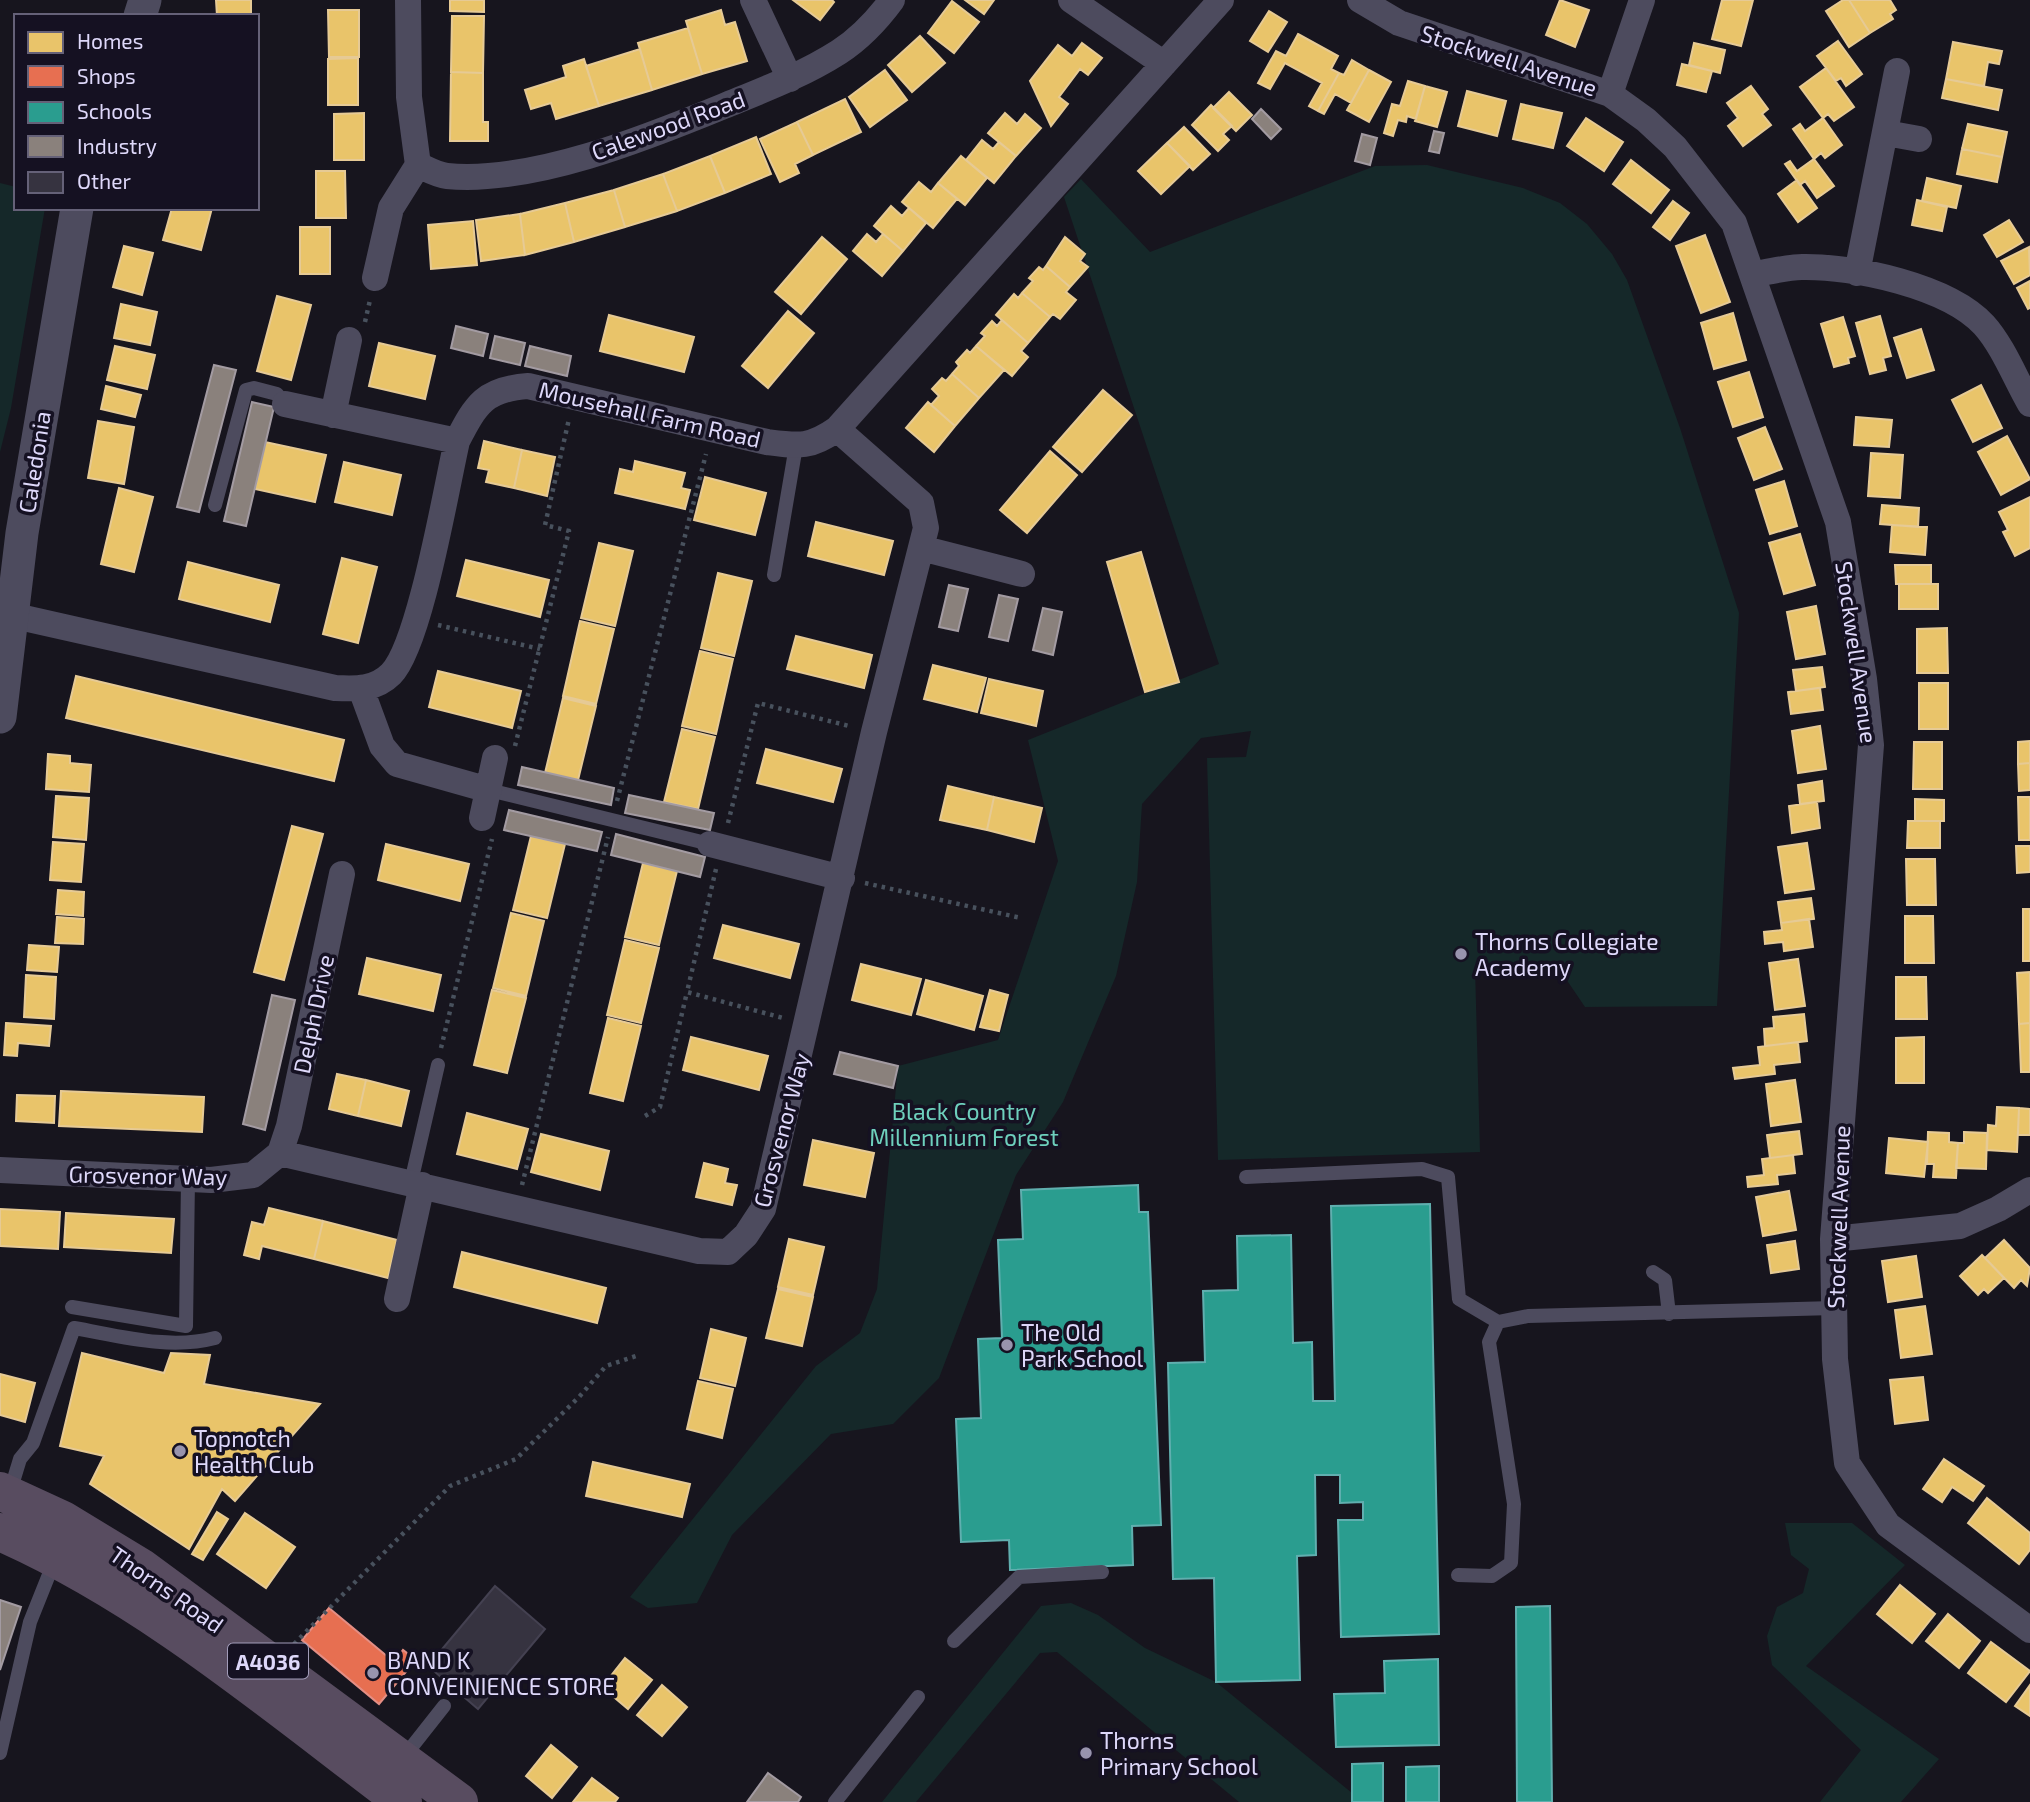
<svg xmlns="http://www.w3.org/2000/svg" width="2030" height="1802" font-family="'Exo 2',sans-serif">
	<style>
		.green { fill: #152829 }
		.homes { fill: #e9c46a; stroke: #e6ca95; stroke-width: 2 }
		.shops { fill: #e76f51; stroke: #e48e84; stroke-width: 2 }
		.schools { fill: #2a9d8f; stroke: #60afaf; stroke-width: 2 }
		.industry { fill: #8a817c; stroke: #a39ba2; stroke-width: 2 }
		.building { fill: #363340; stroke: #444151; stroke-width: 2 }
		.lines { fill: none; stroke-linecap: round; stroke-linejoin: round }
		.path { stroke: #48515d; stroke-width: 4.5; stroke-dasharray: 3.5 5; stroke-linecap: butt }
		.service { stroke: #4d4b5e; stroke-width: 14 }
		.minor { stroke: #4d4b5e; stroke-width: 26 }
		.tertiary { stroke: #4d4b5e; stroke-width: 33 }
		.trunk { stroke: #584c60; stroke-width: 38 }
		.poi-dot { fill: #9894ad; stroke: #151122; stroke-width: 2.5 }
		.labels { text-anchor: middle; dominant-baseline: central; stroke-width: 7; stroke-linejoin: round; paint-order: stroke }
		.shield { fill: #151122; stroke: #a29cb9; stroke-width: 2 }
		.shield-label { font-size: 21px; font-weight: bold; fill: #ded8fa }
		.street-label { font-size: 23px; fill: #ded8fa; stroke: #151122 }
		.poi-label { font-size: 23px; fill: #ded8fa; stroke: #151122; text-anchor: start }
		.park-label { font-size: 23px; fill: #6ed0bd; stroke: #151122 }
	</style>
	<rect width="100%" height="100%" fill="#17151e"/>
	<path class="green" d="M1427 165 1523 188 1560 203 1587 224 1612 254 1627 280 1680 428 1739 613 1717 1006 1585 1007 1566 979 1475 967 1480 1152 1218 1160 1207 758 1246 757 1251 731 1201 738 1142 804 1137 882 1116 976 1063 1102 1016 1175 939 1378 893 1424 831 1434 732 1535 697 1603 648 1608 630 1597 816 1366 860 1333 877 1289 898 1066 998 1040 1058 861 1028 740 1219 664 1064 197 1081 179 1150 252 1375 166Z
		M0 183 16 187V208H45L11 408 0 452Z
		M1785 1523H1852L1905 1565 1806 1666 1939 1759 1901 1802H1820L1861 1750 1772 1665 1767 1636 1777 1607 1803 1593 1809 1569 1791 1555Z
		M1071 1603 1098 1615 1145 1648 1216 1682 1352 1793V1802H1239L1057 1652 1040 1653 916 1802H882L1041 1606Z"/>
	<path class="homes" d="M216 0H251V16H217Z
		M450 0H484V12L450 11Z
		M793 0H832L834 2 820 20Z
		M965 0H994L984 14Z
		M1560 0 1589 10 1575 47 1546 35Z
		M1722 0H1753L1741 46 1712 39Z
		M1843 0H1849L1870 33 1849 47 1826 11Z
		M1849 0H1890L1896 10 1890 14 1893 19 1870 33Z
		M952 1 979 22 954 53 928 33Z
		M328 10H359V57H329Z
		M721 10 725 25 735 22 747 61 702 74 686 21Z
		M1269 11 1287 22 1268 52 1250 41Z
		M452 16H484L483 73 451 72Z
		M688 28 702 74 652 90 638 43Z
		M1298 34 1338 56 1331 69 1339 73 1318 111 1309 106 1322 83 1285 63 1270 89 1258 83 1276 51 1286 56Z
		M920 36 945 63 912 92 888 65Z
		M1838 41 1862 74 1846 86 1841 78 1836 81 1817 56Z
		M1953 42 2002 51 1999 64 1988 62 1984 86 1946 79Z
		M1082 43 1102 58 1088 75 1080 69 1059 97 1068 104 1051 126 1030 81 1058 45 1072 56Z
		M1694 43 1725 50 1720 73 1689 65Z
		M640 49 652 90 599 106 586 66Z
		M358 58V105H328V59Z
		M584 59 599 106 556 119 551 103 531 109 525 90 566 77 563 66Z
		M1352 60 1369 70 1351 103 1335 94 1324 114 1318 111 1339 73 1344 75Z
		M1682 64 1712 71 1706 92 1677 85Z
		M1826 68 1854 107 1834 121 1828 114 1823 118 1800 87Z
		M885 70 907 100 870 127 849 97Z
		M1369 70 1391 82 1369 122 1347 110Z
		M451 72 483 73V122H488V141H450Z
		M1946 79 2002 90 1998 110 1942 98Z
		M1408 81 1425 86 1416 119 1407 116 1406 122 1398 120 1393 136 1384 133 1392 104 1400 106Z
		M1425 86 1447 92 1437 127 1415 121Z
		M1751 86 1768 109 1762 114 1771 125 1743 146 1728 126 1738 118 1727 103Z
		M1467 91 1506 101 1497 136 1458 126Z
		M1229 92 1252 115 1236 131 1213 108Z
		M845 99 861 132 813 155 797 122Z
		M1521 104 1562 113 1553 148 1513 139Z
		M1211 105 1232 126 1223 134 1229 140 1218 151 1192 125Z
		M364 113V160H334V114Z
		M1005 113 1017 124 1025 114 1041 128 1016 156 988 133Z
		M1586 118 1623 142 1604 171 1567 146Z
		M1823 118 1842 145 1825 158 1821 153 1814 159 1793 129 1800 124 1805 131Z
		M797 122 813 155 795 164 799 173 780 182 760 139Z
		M1968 124 2007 132 2002 157 1962 149Z
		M1184 127 1210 154 1193 170 1167 143Z
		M756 137 771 174 725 193 710 156Z
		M982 140 993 149 999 142 1016 156 994 183 966 160Z
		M1167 143 1190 166 1161 194 1138 171Z
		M1962 149 2002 157 1997 182 1957 174Z
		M710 156 725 193 677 211 663 174Z
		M961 156 987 178 965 205 938 183Z
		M1814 159 1834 186 1817 198 1805 181 1800 185 1785 164 1790 161 1797 171Z
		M1631 160 1669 190 1651 213 1613 184Z
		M316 171H345L346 218H316Z
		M663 174 677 211 625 227 614 190Z
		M1927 178 1961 186 1956 208 1922 201Z
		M1797 180 1817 208 1798 222 1778 194Z
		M919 182 931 192 938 183 957 199 933 228 902 202Z
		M614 190 625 227 574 242 565 203Z
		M1917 200 1947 207 1942 231 1912 225Z
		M1673 201 1689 213 1670 240 1653 227Z
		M565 203 574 242 525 255 520 214Z
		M891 206 902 216 909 208 926 223 903 251 874 226Z
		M172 208H212L201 250 163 240Z
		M520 214 525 255 481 261 476 220Z
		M2009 220 2023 242 1997 257 1984 235Z
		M473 221 477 265 431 269 428 225Z
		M300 227H330V274H300Z
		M867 234 876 242 883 234 903 251 882 276 853 251Z
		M1705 235 1730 302 1701 313 1676 246Z
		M822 237 847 259 801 314 775 292Z
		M1065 237 1085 254 1080 261 1088 267 1070 287 1046 266Z
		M124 246 153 253 142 295 113 287Z
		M2029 247 2030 275 2014 284 2001 261Z
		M1046 266 1070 287 1066 292 1076 300 1060 319 1053 314 1050 317 1022 293 1033 281 1029 278 1039 267 1043 270Z
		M2030 281V308L2028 309 2017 288Z
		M1022 293 1050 317 1028 343 996 315 1014 294 1018 298Z
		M277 296 311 305 291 380 257 371Z
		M121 304 157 312 150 345 114 338Z
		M788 311 814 333 768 388 742 366Z
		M1733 313 1746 360 1714 369 1701 323Z
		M609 315 694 337 684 372 600 351Z
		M1880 316 1891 356 1883 358 1886 370 1870 374 1856 323Z
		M1843 317 1855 356 1848 358 1849 363 1834 367 1821 324Z
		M1002 320 1028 343 1021 351 1028 357 1012 376 976 346 985 336 981 333 992 321 997 326Z
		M1921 329 1934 370 1907 378 1894 338Z
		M379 343 435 356 425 399 369 386Z
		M115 346 155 355 147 389 107 380Z
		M976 346 1004 370 979 398 952 374 959 366 956 362 967 350 970 353Z
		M1749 372 1763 417 1733 427 1718 382Z
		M952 374 979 398 955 426 931 405 939 396 932 389 942 378 946 381Z
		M1981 385 2002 428 1973 442 1952 400Z
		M106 386 141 395 135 417 101 409Z
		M1103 390 1132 415 1082 472 1053 447Z
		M928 402 955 426 934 452 906 428Z
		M1856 417 1892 420 1889 447 1854 445Z
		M98 421 134 427 124 484 88 478Z
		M1765 427 1782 469 1754 480 1738 438Z
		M2007 436 2030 479 2001 495 1978 452Z
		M484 441 522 450 514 488 486 482 489 470 478 468Z
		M265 442 326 455 315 502 255 489Z
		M522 450 555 457 547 496 514 488Z
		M1050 451 1077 475 1027 533 1000 510Z
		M1871 453 1903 455 1900 498 1868 496Z
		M635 461 685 473 681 488 690 490 685 509 615 493 620 469 633 472Z
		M344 462 401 475 392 515 335 502Z
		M705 477 766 493 755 535 694 520Z
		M1784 481 1797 526 1770 534 1756 490Z
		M119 488 153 497 134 572 101 564Z
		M2030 497V548L2015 556 2003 532 2008 530 1999 512Z
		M1882 505 1919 508 1918 527 1880 524Z
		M816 522 893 541 884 575 808 556Z
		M1892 525 1927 527 1925 555 1890 552Z
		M1800 534 1815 585 1784 594 1769 543Z
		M599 543 633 551 615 626 581 618Z
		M1141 552 1179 682 1145 692 1107 562Z
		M342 558 377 567 358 643 323 634Z
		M466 560 549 580 540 617 457 596Z
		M188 562 279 585 270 622 179 599Z
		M1895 565H1931V584H1896Z
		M718 573 752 581 734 656 701 648Z
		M1899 584H1938V609H1899Z
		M1816 606 1825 654 1796 659 1787 612Z
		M580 621 614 629 596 704 563 696Z
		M1947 628 1948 673H1917V629Z
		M796 636 872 655 864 688 787 669Z
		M700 651 733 659 716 734 682 726Z
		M933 665 986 678 977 712 924 699Z
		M1822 667 1825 687 1796 691 1793 670Z
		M438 671 521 691 512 728 429 707Z
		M76 676 344 740 334 781 66 718Z
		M989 679 1043 691 1036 726 981 713Z
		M1919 683H1948V729H1919Z
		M1820 688 1823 710 1791 714 1788 692Z
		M563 698 596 706 578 780 545 773Z
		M1820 726 1826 769 1798 773 1792 731Z
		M682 729 715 737 698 809 664 802Z
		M2030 741V763L2018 764V742Z
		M1914 742H1942V789H1913Z
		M766 749 842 769 833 802 757 783Z
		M48 754 70 756V763L91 765 89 792 46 789Z
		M2030 763V790L2019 791 2018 764Z
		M1822 781 1824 801 1800 804 1798 785Z
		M948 786 994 797 987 830 940 820Z
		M56 796 89 798 86 840 53 837Z
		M994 797 1042 808 1034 842 987 830Z
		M2018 797H2030V840H2019Z
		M1915 799 1944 800V821H1915Z
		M1817 802 1820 828 1792 833 1789 806Z
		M1908 821H1940V848H1907Z
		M292 826 323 834 284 980 254 972Z
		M531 836 565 844 547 918 513 910Z
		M53 842 84 844 81 882 50 880Z
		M1807 843 1814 889 1785 893 1778 847Z
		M386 844 469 864 460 901 378 880Z
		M2016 846H2030V872L2017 873Z
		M1906 859H1935L1936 905H1907Z
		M643 863 677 871 659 945 625 937Z
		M58 890 84 892 83 916 56 914Z
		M1811 898 1814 919 1781 923 1778 902Z
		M2023 909H2030V961H2023Z
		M511 913 544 921 526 996 493 988Z
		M1905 916H1933L1934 963H1905Z
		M57 917 84 919 83 944 55 943Z
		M1809 919 1813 947 1784 951 1783 942 1765 944 1764 932 1782 930 1781 923Z
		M723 925 799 944 790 978 714 958Z
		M625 940 659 948 641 1023 607 1015Z
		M29 945 59 947 57 972 27 970Z
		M367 958 441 975 433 1011 359 994Z
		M1798 959 1805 1006 1775 1010 1769 963Z
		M861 964 921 979 911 1015 852 1000Z
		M2030 972V1023L2019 1024 2017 973Z
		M26 975 56 977 54 1019 24 1017Z
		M1896 977H1926L1927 1019H1896Z
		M926 980 983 996 974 1030 917 1014Z
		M492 990 526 998 507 1073 474 1065Z
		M990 990 1008 995 999 1031 980 1027Z
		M1804 1014 1807 1041 1765 1046 1764 1029 1774 1028 1773 1017Z
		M608 1018 641 1026 623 1101 590 1093Z
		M6 1023 51 1026 49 1046 18 1043 17 1056 4 1055Z
		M2030 1023V1072H2021L2019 1024Z
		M691 1037 768 1056 759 1090 683 1070Z
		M1924 1037V1083H1896V1038Z
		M1798 1042 1800 1062 1774 1065 1775 1074 1735 1079 1733 1068 1760 1065 1758 1047Z
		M337 1074 366 1080 358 1116 329 1109Z
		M366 1080 409 1091 401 1126 358 1116Z
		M1795 1080 1801 1122 1771 1126 1766 1084Z
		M61 1091 204 1097 202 1132 59 1126Z
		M17 1095 55 1096 54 1123 16 1121Z
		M1997 1107 2019 1108 2017 1152 1987 1150 1988 1125 1996 1126Z
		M2019 1108 2030 1109V1135H2018Z
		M467 1113 528 1129 517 1169 457 1154Z
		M1799 1131 1802 1154 1770 1158 1767 1135Z
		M1928 1132 1949 1133V1142L1958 1143 1956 1178 1933 1177 1934 1164H1927Z
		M1964 1132 1987 1133 1986 1169 1956 1168 1958 1143H1964Z
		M541 1134 609 1151 600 1190 531 1172Z
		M1889 1138 1928 1142 1924 1177 1886 1173Z
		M813 1140 874 1153 865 1197 804 1185Z
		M1793 1155 1795 1173 1777 1175 1778 1184 1748 1187 1747 1177 1764 1175 1762 1159Z
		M704 1163 728 1169 725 1183 737 1185 732 1205 696 1197Z
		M1789 1191 1796 1230 1763 1236 1756 1197Z
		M269 1208 323 1221 314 1259 262 1246 259 1259 244 1255 252 1222 264 1225Z
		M0 1209 60 1212 58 1249 0 1246Z
		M66 1213 174 1219 171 1253 64 1247Z
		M323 1221 397 1240 388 1278 314 1259Z
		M789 1239 824 1247 813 1295 778 1287Z
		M2004 1240 2030 1268 2027 1286 2021 1280 2014 1288 1985 1258Z
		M1795 1241 1799 1269 1771 1273 1767 1245Z
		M462 1252 606 1288 597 1323 454 1287Z
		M1982 1255 2004 1278 1988 1293 1984 1289 1978 1295 1960 1276Z
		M1916 1256 1922 1297 1888 1302 1882 1261Z
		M778 1289 813 1297 802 1346 766 1338Z
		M1925 1306 1932 1354 1901 1358 1895 1310Z
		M711 1329 746 1338 735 1386 700 1378Z
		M82 1353 164 1373 171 1353 210 1355 204 1384 320 1404 235 1501 222 1489 189 1549 90 1484 104 1456 60 1446Z
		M0 1374 35 1383 25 1422 0 1415Z
		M1923 1377 1928 1420 1895 1424 1890 1380Z
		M698 1381 733 1389 722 1438 687 1429Z
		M1944 1459 1984 1486 1973 1501 1952 1487 1942 1502 1923 1489Z
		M593 1462 690 1484 682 1517 586 1496Z
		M1987 1498 2030 1533V1550L2019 1564 1968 1523Z
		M217 1512 228 1519 203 1560 192 1554Z
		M245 1513 295 1547 266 1588 217 1554Z
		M1900 1585 1935 1614 1912 1643 1877 1614Z
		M1948 1614 1980 1641 1959 1668 1926 1641Z
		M1991 1642 2030 1671 2006 1702 1968 1673Z
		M625 1658 652 1680 628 1709 602 1687Z
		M662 1685 687 1707 662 1736 637 1715Z
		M2030 1685V1716L2015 1706Z
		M551 1745 577 1767 552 1798 526 1776Z
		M592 1778 618 1798 615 1802H573Z"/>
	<path class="shops" d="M329 1608 394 1662 403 1650 416 1660 379 1704 302 1640Z"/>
	<path class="schools" d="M1138 1185 1139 1212H1148L1161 1525 1132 1526 1133 1565 1010 1570 1009 1540 961 1542 956 1419 981 1418 978 1339 1002 1338 998 1240 1023 1239 1021 1190Z
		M1430 1204 1439 1634 1341 1637 1338 1520H1363V1502L1340 1503V1475H1315L1316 1555 1297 1556 1300 1680 1216 1682 1214 1578 1173 1579 1168 1363 1205 1362 1203 1291 1238 1290 1237 1236 1291 1235 1293 1343 1312 1342 1313 1401H1335L1331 1206Z
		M1550 1606 1552 1802H1517L1516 1607Z
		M1438 1659 1439 1745 1336 1747 1334 1694 1385 1693 1384 1661Z
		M1383 1763V1802H1352V1764Z
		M1439 1766V1802H1406V1767Z"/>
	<path class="industry" d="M1261 109 1281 129 1271 139 1252 119Z
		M1434 131 1444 133 1439 153 1429 151Z
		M1362 134 1377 138 1370 165 1355 161Z
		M456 326 488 334 483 356 451 348Z
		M495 336 525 343 520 365 490 358Z
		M530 346 571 356 567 376 525 366Z
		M214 365 236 370 199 512 177 507Z
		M252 402 274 407 246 526 224 521Z
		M949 585 968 589 958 631 939 627Z
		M999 595 1018 599 1008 641 989 637Z
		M1043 608 1062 612 1053 655 1033 650Z
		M522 767 614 788 611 805 518 785Z
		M629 795 714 813 710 830 625 813Z
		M509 810 602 832 597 851 504 830Z
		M616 834 705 857 700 877 611 855Z
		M272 995 295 1000 265 1130 243 1124Z
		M840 1052 898 1066 893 1088 834 1074Z
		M0 1600 21 1607 0 1670Z
		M768 1773 801 1797 798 1802H747Z"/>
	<path class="building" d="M495 1586 545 1629 478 1709 428 1666Z"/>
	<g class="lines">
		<path class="path" d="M365 322 370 300
			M438 625 540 649
			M515 746 569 531 545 525 569 419
			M617 801 706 454
			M728 823 758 703 849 726
			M716 869 687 992 783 1018
			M865 883 1021 918
			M441 1048 492 839
			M645 1116 660 1107 687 992
			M522 1185 608 837
			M294 1644 450 1486 516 1459 579 1397 606 1366 636 1356"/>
		<path class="service" d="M215 505 246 390 254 388 277 394 285 404
			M774 575 796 446
			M489 790 710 844
			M1246 1177 1422 1169 1448 1177 1459 1299 1498 1322
			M411 1182 438 1065
			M1653 1272 1665 1280 1669 1314
			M72 1307 186 1326 188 1179
			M9 1495 20 1459 33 1443 74 1328C120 1336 169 1350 215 1338
			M1458 1575 1492 1576 1511 1563 1514 1504 1489 1342 1498 1322 1528 1316 1834 1308
			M954 1641 1019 1577 1102 1572
			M0 1753 30 1622 54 1562
			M403 1758 444 1706
			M835 1802 918 1697"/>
		<path class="minor" d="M408 0 409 97 418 165
			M753 0 790 79
			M1071 0 1164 64
			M1360 0 1399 23 1610 94 1646 120 1675 147 1734 223 1838 522 1864 679 1871 745 1833 1239 1835 1359 1847 1463 1888 1525 2030 1630
			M1610 94 1642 0
			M1886 133 1919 139
			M418 165C427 169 437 175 447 176 532 184 646 138 724 106 763 90 803 75 839 52 859 39 878 19 892 0
			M1857 273 1897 71
			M1754 274C1770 272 1787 267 1802 267 1854 266 1948 286 1984 325 2003 346 2016 380 2030 404
			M375 278 391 208 418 165
			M285 404 457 441
			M333 415 349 340
			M921 548 1022 574
			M15 616 335 688C356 689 375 690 391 674 420 645 446 489 457 441 476 404 485 389 528 386L767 442C799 446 810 448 837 429L1221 0
			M361 689 382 746 397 764 489 790
			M482 818 495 758
			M710 844 842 878
			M280 1153 699 1251 728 1252 746 1235 763 1209 874 732 926 528 921 503 837 429
			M280 1153 289 1126 342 874
			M0 1170 211 1180 253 1175 280 1153
			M1833 1239 1960 1226 1998 1209 2030 1190
			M397 1299 422 1185"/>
		<path class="tertiary" d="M140 16 145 0
			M0 717 22 533 77 208"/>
		<path class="trunk" d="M0 1491 63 1520 142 1568 459 1802
			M0 1532C148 1597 274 1705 403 1802"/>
	</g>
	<g class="poi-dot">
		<circle cx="1461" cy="954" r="7"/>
		<circle cx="1007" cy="1345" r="7"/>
		<circle cx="180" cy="1451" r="7"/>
		<circle cx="373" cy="1673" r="7"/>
		<circle cx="1086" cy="1753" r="7"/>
	</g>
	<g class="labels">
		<rect class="shield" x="228" y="1643.5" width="80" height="35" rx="5"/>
		<g class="shield-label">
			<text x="268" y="1661">A4036</text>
		</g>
		<g class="street-label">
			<text transform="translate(1509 60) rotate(18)">Stockwell Avenue</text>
			<text transform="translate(668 125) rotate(-20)">Calewood Road</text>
			<text transform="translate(650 414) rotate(13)">Mousehall Farm Road</text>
			<text transform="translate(34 462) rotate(-81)">Caledonia</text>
			<text transform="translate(1857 652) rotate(82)">Stockwell Avenue</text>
			<text transform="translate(313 1014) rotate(-78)">Delph Drive</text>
			<text transform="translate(781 1130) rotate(-75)">Grosvenor Way</text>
			<text transform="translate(148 1175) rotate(1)">Grosvenor Way</text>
			<text transform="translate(1838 1217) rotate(-88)">Stockwell Avenue</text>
			<text transform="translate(167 1589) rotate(35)">Thorns Road</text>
		</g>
		<g class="poi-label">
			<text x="1475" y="941">Thorns Collegiate<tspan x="1475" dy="26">Academy</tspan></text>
			<text x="1021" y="1332">The Old<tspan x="1021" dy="26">Park School</tspan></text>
			<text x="194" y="1438">Topnotch<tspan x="194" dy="26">Health Club</tspan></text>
			<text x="387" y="1660">B AND K<tspan x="387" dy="26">CONVEINIENCE STORE</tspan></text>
			<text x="1100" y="1740">Thorns<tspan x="1100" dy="26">Primary School</tspan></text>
		</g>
		<g class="park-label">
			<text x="964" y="1111">Black Country<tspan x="964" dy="26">Millennium Forest</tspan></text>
		</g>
	</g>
	<rect x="14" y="14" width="245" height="196" fill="#151122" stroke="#656178" stroke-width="2"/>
	<rect x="28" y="32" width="35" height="21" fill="#e9c46a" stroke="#656178" stroke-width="2"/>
	<text x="77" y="49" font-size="21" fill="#ded8fa">Homes</text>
	<rect x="28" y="66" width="35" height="21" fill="#e76f51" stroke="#656178" stroke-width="2"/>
	<text x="77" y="84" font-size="21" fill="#ded8fa">Shops</text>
	<rect x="28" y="102" width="35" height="21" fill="#2a9d8f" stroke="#656178" stroke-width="2"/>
	<text x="77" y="119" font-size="21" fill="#ded8fa">Schools</text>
	<rect x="28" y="136" width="35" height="21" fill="#8a817c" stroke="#656178" stroke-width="2"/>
	<text x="77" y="154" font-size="21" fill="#ded8fa">Industry</text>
	<rect x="28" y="172" width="35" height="21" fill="#363340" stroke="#656178" stroke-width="2"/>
	<text x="77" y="189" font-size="21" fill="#ded8fa">Other</text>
</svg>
